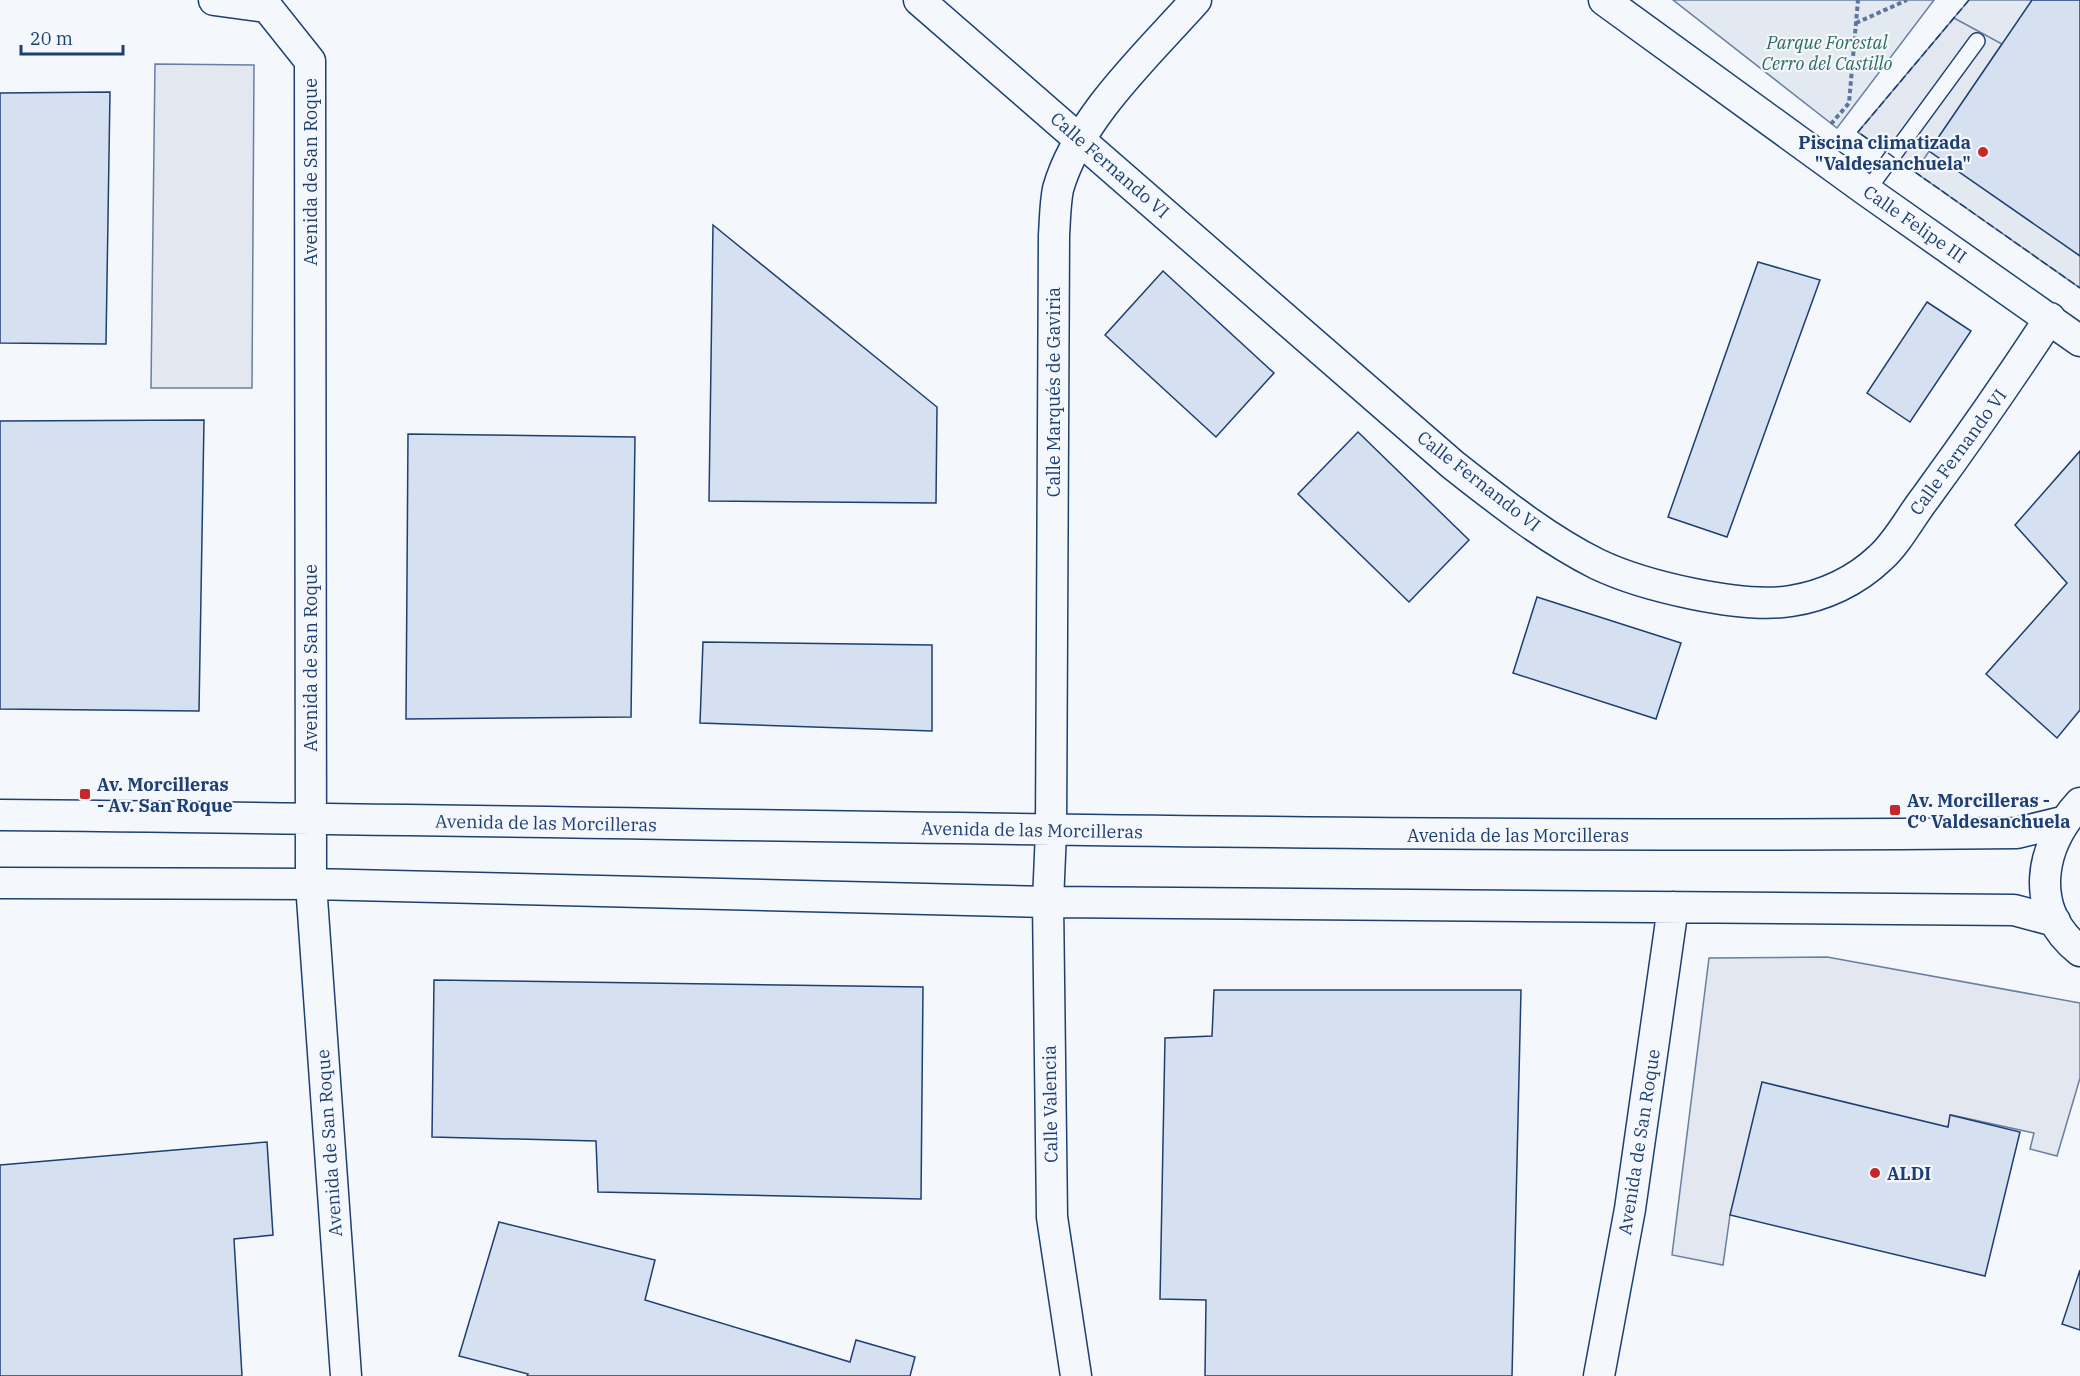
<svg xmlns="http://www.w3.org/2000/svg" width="2080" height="1376" font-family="'IBM Plex Serif',serif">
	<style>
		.green { fill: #e3e9f0; stroke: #687fa3; stroke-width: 1.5 }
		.parking { fill: #e3e8f0; stroke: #687fa3; stroke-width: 1.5 }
		.building { fill: #d5e0f0; stroke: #1d3f73; stroke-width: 1.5 }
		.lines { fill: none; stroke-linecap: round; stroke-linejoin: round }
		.service-casing { stroke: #1d3f73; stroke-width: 18 }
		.minor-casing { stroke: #1d3f73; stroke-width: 33 }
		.path { stroke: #5e769c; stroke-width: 4; stroke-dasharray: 4.5 3; stroke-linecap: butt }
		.service { stroke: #f4f7fb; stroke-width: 15 }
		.minor { stroke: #f4f7fb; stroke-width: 30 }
		.fence { stroke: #1d3f73; stroke-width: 1.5; stroke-dasharray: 8 3; stroke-linecap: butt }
		.poi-dot { fill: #c62828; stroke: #f4f7fb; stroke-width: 2 }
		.labels { text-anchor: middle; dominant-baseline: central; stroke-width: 4.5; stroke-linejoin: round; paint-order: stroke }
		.park-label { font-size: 18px; font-style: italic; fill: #2c6c60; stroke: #f4f7fb }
		.poi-label { font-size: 18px; font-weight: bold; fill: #1d3f73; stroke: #f4f7fb; text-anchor: start }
		.street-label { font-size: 18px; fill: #1d3f73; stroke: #f4f7fb }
	</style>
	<rect width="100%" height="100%" fill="#f4f7fb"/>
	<path class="green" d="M1673 0H1934L1837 128Z
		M1969 0H2080V288L1858 132Z"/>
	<path class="parking" d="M1954 18 2002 44 1915 172 1858 132Z
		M155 64 254 65 252 388H151Z
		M1827 957 2080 1003V1078L2057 1156 2030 1149 2034 1133 1951 1115 1948 1127 1730 1215 1723 1265 1672 1255 1709 958Z"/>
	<path class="building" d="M2032 0H2080V256L1929 151Z
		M110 92 106 344 0 343V93Z
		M713 225 937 407 936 503 709 501Z
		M1758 262 1820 280 1727 537 1668 517Z
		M1163 271 1274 373 1216 437 1105 335Z
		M1927 302 1971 331 1910 422 1867 393Z
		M204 420 199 711 0 709V421Z
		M1358 432 1469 540 1409 602 1298 494Z
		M408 434 635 437 631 717 406 719Z
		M2080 451V710L2057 738 1986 674 2067 583 2015 525Z
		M1537 597 1681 643 1656 719 1513 673Z
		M703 642 932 645V731L700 723Z
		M434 980 923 987 921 1199 598 1192 596 1141 432 1137Z
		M1214 990H1521L1512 1376H1205L1206 1300 1160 1299 1165 1038 1212 1036Z
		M1762 1082 1948 1127 1950 1115 2020 1132 1985 1276 1730 1215Z
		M267 1142 273 1235 234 1239 242 1376H0V1165Z
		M499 1222 655 1260 645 1300 850 1362 856 1340 915 1357 910 1376H527L528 1374 459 1356Z
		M2080 1270V1330L2062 1324Z"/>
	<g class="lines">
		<g class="service-casing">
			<path id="service" d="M1867 191 1977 41"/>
		</g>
		<g class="minor-casing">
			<path id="minor" d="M214 0 267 7 310 61 311 884 346 1376
				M919 0 1452 464C1498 500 1545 538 1597 564 1643 586 1741 609 1791 601 1824 596 1856 581 1880 558 1898 542 1911 516 1926 497 1969 438 2010 379 2050 318
				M1604 0 1867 191 2080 341
				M2080 803C2039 847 2028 910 2080 951
				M0 815C672 821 1344 840 2017 833L2062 822
				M0 883 311 884 1048 902 2014 910 2055 921
				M1076 1376 1052 1217 1048 902 1051 831 1054 235C1055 221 1055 204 1058 189 1078 118 1148 54 1196 0
				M1599 1376 1630 1209 1673 907"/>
		</g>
		<path class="path" d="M1856 23 1907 0
			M1831 124 1849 103 1858 0"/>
		<use href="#service" class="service"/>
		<use href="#minor" class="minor"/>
		<path class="fence" d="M1969 0 1858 132 2080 288"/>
	</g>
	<g class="poi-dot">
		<circle cx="1983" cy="152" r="6"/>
		<rect x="79" y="788" width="12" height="12" rx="3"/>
		<rect x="1889" y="804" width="12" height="12" rx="3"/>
		<circle cx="1875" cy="1173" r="6"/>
	</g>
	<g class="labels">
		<g class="park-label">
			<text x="1827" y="42">Parque Forestal<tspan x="1827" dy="21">Cerro del Castillo</tspan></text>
		</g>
		<g class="poi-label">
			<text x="1971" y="142" text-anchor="end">Piscina climatizada<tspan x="1971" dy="21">"Valdesanchuela"</tspan></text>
			<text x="97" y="784">Av. Morcilleras<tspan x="97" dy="21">- Av. San Roque</tspan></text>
			<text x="1907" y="800">Av. Morcilleras -<tspan x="1907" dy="21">Cº Valdesanchuela</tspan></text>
			<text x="1887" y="1173">ALDI</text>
		</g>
		<g class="street-label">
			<text transform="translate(1110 165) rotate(41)">Calle Fernando VI</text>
			<text transform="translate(310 172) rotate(-90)">Avenida de San Roque</text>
			<text transform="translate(1915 224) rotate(35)">Calle Felipe III</text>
			<text transform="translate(1053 392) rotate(-90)">Calle Marqués de Gaviria</text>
			<text transform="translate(1958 452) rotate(-54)">Calle Fernando VI</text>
			<text transform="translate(1479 481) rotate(38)">Calle Fernando VI</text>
			<text transform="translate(310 658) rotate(-90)">Avenida de San Roque</text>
			<text transform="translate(546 823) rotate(1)">Avenida de las Morcilleras</text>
			<text transform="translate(1032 830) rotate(1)">Avenida de las Morcilleras</text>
			<text x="1518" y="835">Avenida de las Morcilleras</text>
			<text transform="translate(1050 1104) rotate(-91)">Calle Valencia</text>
			<text transform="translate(1639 1142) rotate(-81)">Avenida de San Roque</text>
			<text transform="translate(329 1143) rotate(-94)">Avenida de San Roque</text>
		</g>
	</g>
	<path d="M21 45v9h102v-9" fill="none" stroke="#1d3f73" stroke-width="3"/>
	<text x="30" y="45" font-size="18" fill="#1d3f73" stroke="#f4f7fb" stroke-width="4.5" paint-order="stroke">20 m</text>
</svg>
